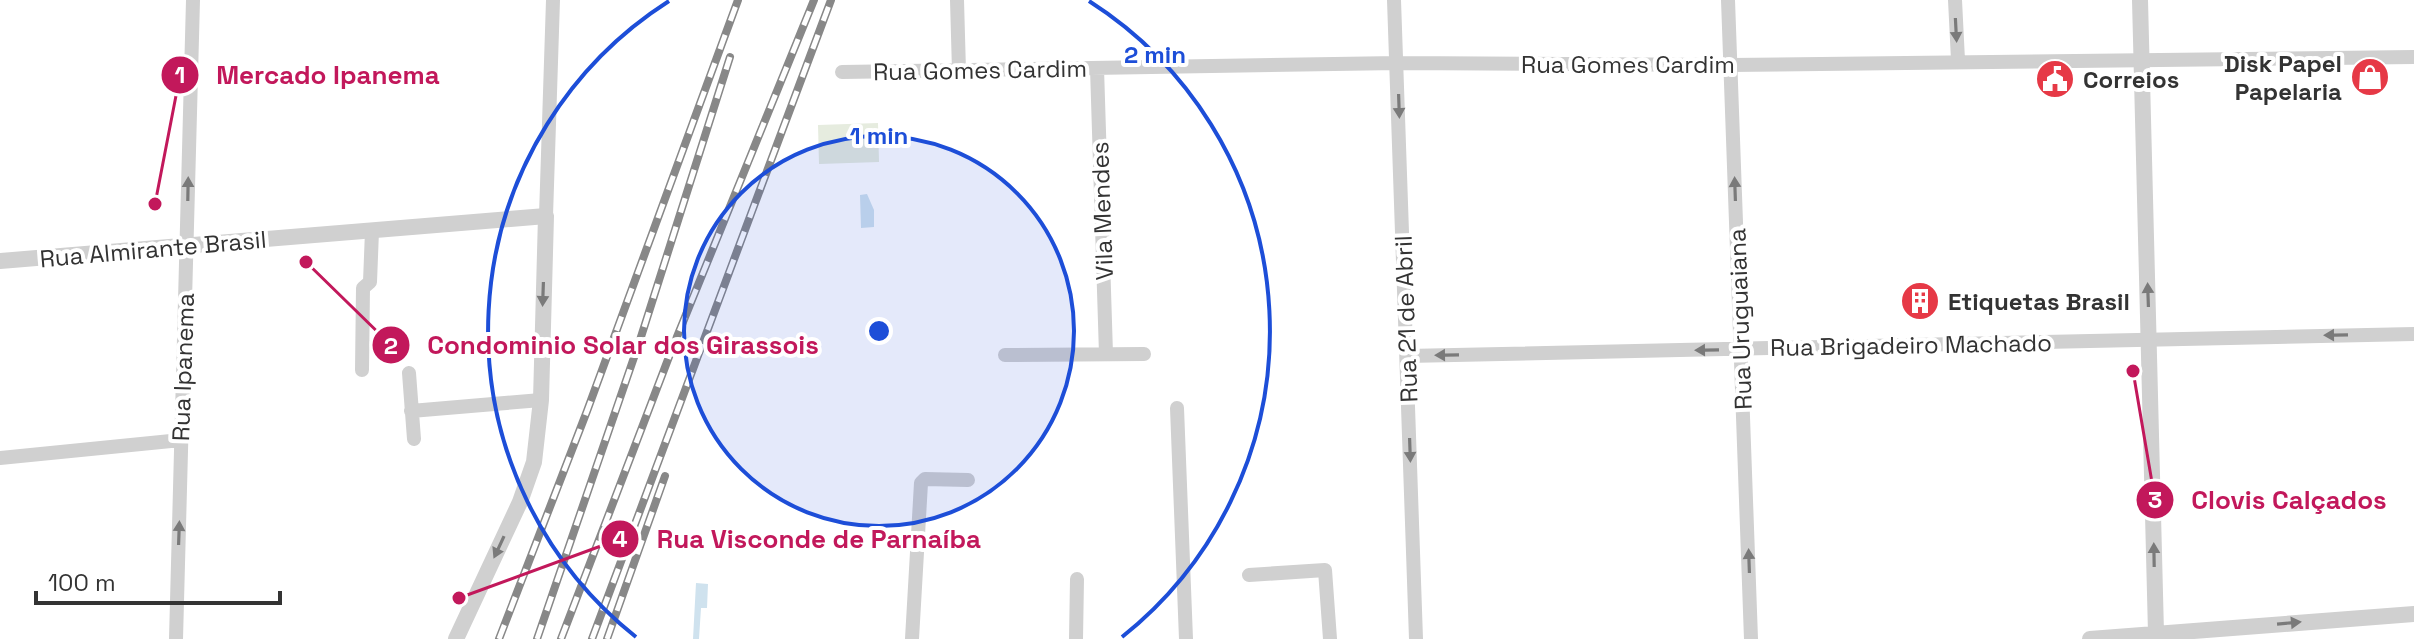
<svg xmlns="http://www.w3.org/2000/svg" width="2414" height="639" font-family="'Space Grotesk',sans-serif">
	<style>
		.green { fill: #e6ecdf }
		.water { fill: #cfe2ee }
		.lines { fill: none; stroke-linecap: round; stroke-linejoin: round }
		.minor { stroke: #d0d0d0; stroke-width: 14 }
		.tertiary { stroke: #d0d0d0; stroke-width: 16 }
		.rail-casing { stroke: #888; stroke-width: 8 }
		.rail { stroke: #fff; stroke-width: 5; stroke-dasharray: 15; stroke-linecap: butt }
		.oneway { fill: #7a7a7a }
		.ring { fill: none; stroke: #1d4ed8; stroke-width: 4 }
		.labels { text-anchor: middle; dominant-baseline: central; stroke-width: 8; stroke-linejoin: round; paint-order: stroke }
		.poi-label { font-size: 24px; font-weight: bold; fill: #333; stroke: #fff; text-anchor: start }
		.street-label { font-size: 24px; fill: #333; stroke: #fff }
		.centre { fill: #1d4ed8; stroke: #fff; stroke-width: 4 }
		.ring-label { font-size: 24px; text-anchor: middle; font-weight: bold; fill: #1d4ed8; stroke: #fff; stroke-width: 8; stroke-linejoin: round; paint-order: stroke }
		.leader { fill: none; stroke: #c2185b; stroke-width: 3 }
		.callout-dot { fill: #c2185b; stroke: #fff; stroke-width: 3 }
		.mark-label { font-size: 24px; text-anchor: middle; font-weight: bold; fill: #fff }
		.callout-label { font-size: 26px; text-anchor: middle; font-weight: bold; fill: #c2185b; stroke: #fff; stroke-width: 8; stroke-linejoin: round; paint-order: stroke }
	</style>
	<rect width="100%" height="100%" fill="#fff"/>
	<path class="green" d="M878 123 879 162 819 164 818 125Z"/>
	<path class="water" d="M867 194 874 210V227L861 228 860 195Z
		M696 583 708 584 707 608H701L699 639H693Z"/>
	<g class="lines">
		<path class="minor" d="M957 0 959 71
			M1394 0 1416 639
			M1728 0 1751 639
			M1955 0 1958 60
			M1097 68 1106 354
			M842 72 1398 63 1730 65 2414 57
			M546 216 553 0
			M1005 355 1144 354
			M1407 356 2414 334
			M362 370 363 288 370 282 372 231
			M409 373 414 439
			M1177 408 1186 639
			M411 411 541 400
			M0 458 181 440
			M1249 575 1325 570 1330 639
			M176 639 193 0
			M912 639 921 483 925 479 968 480
			M1076 639 1077 579"/>
		<path class="tertiary" d="M2140 0 2156 633
			M0 261 546 216 541 400 534 462 520 502 456 639
			M2090 639 2414 614"/>
		<g class="rail-casing">
			<path id="rail" d="M499 639 587 411 738 0
				M537 639 640 340 730 57
				M561 639 672 349 814 0
				M592 639 831 0
				M607 639 665 476"/>
		</g>
		<use href="#rail" class="rail"/>
	</g>
	<defs><path id="oneway-solid" d="M-6-.8H1V-3.2L6.5 0L1 3.2V.8H-6Z" transform="scale(2)"/></defs>
	<g class="oneway">
		<use href="#oneway-solid" transform="translate(1956 30) rotate(87)"/>
		<use href="#oneway-solid" transform="translate(1399 106) rotate(88)"/>
		<use href="#oneway-solid" transform="translate(188 189) rotate(-89)"/>
		<use href="#oneway-solid" transform="translate(1735 189) rotate(-92)"/>
		<use href="#oneway-solid" transform="translate(543 294) rotate(92)"/>
		<use href="#oneway-solid" transform="translate(2148 295) rotate(-92)"/>
		<use href="#oneway-solid" transform="translate(2336 335) rotate(179)"/>
		<use href="#oneway-solid" transform="translate(1707 350) rotate(179)"/>
		<use href="#oneway-solid" transform="translate(1447 355) rotate(179)"/>
		<use href="#oneway-solid" transform="translate(1410 450) rotate(88)"/>
		<use href="#oneway-solid" transform="translate(179 533) rotate(-88)"/>
		<use href="#oneway-solid" transform="translate(499 547) rotate(115)"/>
		<use href="#oneway-solid" transform="translate(2154 555) rotate(-91)"/>
		<use href="#oneway-solid" transform="translate(1749 561) rotate(-92)"/>
		<use href="#oneway-solid" transform="translate(2289 623) rotate(-5)"/>
	</g>
	<circle cx="879" cy="331" r="195" fill="#1d4ed8" fill-opacity=".12"/>
	<g class="ring">
		<circle cx="879" cy="331" r="195"/>
		<path d="M636 637A391 391 0 0 1 669 1M1089 1A391 391 0 0 1 1122 637"/>
	</g>
	<defs>
		<g id="shop-disc" transform="scale(2)"><circle r="9.5" fill="#e63946" stroke="#fff"/><path d="M-5-2.5h2.3a2.7 3.5 0 0 1 5.4 0H5L5.5 6h-11ZM-1.5-2.5h3a1.5 2.3 0 0 0-3 0Z" fill="#fff"/></g>
		<g id="civic-disc" transform="scale(2)"><circle r="9.5" fill="#e63946" stroke="#fff"/><path d="M-.6-6.5H3V-4.5H.6V-3L4-1V1h2V6H-6V1h2V-1L-.6-3ZM-1.2 2.5V6h2.4V2.5Z" fill="#fff"/></g>
		<g id="building-disc" transform="scale(2)"><circle r="9.5" fill="#e63946" stroke="#fff"/><path d="M-4-6H4V6H1V3H-1V6H-4ZM-2.5-4.3h1.7v1.8h-1.7ZM.8-4.3h1.7v1.8H.8ZM-2.5-1h1.7V.8h-1.7ZM.8-1h1.7V.8H.8Z" fill="#fff"/></g>
	</defs>
	<g fill-rule="evenodd">
		<use href="#shop-disc" x="2370" y="77"/>
		<use href="#civic-disc" x="2055" y="79"/>
		<use href="#building-disc" x="1920" y="301"/>
	</g>
	<g class="labels">
		<g class="poi-label">
			<text x="2342" y="63" text-anchor="end">Disk Papel<tspan x="2342" dy="28">Papelaria</tspan></text>
			<text x="2083" y="79">Correios</text>
			<text x="1948" y="301">Etiquetas Brasil</text>
		</g>
		<g class="street-label">
			<text x="1628" y="64">Rua Gomes Cardim</text>
			<text transform="translate(980 70) rotate(-1)">Rua Gomes Cardim</text>
			<text transform="translate(1102 211) rotate(-92)">Vila Mendes</text>
			<text transform="translate(153 249) rotate(-5)">Rua Almirante Brasil</text>
			<text transform="translate(1406 319) rotate(-92)">Rua 21 de Abril</text>
			<text transform="translate(1740 319) rotate(-92)">Rua Uruguaiana</text>
			<text transform="translate(1911 345) rotate(-1)">Rua Brigadeiro Machado</text>
			<text transform="translate(183 367) rotate(-88)">Rua Ipanema</text>
		</g>
	</g>
	<circle cx="879" cy="331" r="12" class="centre"/>
	<g class="ring-label">
		<text x="1155" y="63">2 min</text>
		<text x="879" y="144">1 min</text>
	</g>
	<path class="leader" d="M155 204L180 75M306 262L391 345M2133 371L2155 500M459 598L620 539"/>
	<g class="callout-dot">
		<circle cx="155" cy="204" r="8"/>
		<circle cx="306" cy="262" r="8"/>
		<circle cx="2133" cy="371" r="8"/>
		<circle cx="459" cy="598" r="8"/>
		<circle cx="180" cy="75" r="20"/>
		<circle cx="391" cy="345" r="20"/>
		<circle cx="2155" cy="500" r="20"/>
		<circle cx="620" cy="539" r="20"/>
	</g>
	<g class="mark-label">
		<text x="180" y="83">1</text>
		<text x="391" y="354">2</text>
		<text x="2155" y="508">3</text>
		<text x="620" y="547">4</text>
	</g>
	<g class="callout-label">
		<text x="328" y="84">Mercado Ipanema</text>
		<text x="623" y="354">Condominio Solar dos Girassois</text>
		<text x="2289" y="509">Clovis Calçados</text>
		<text x="819" y="548">Rua Visconde de Parnaíba</text>
	</g>
	<path d="M36 591v12h244v-12" fill="none" stroke="#333333" stroke-width="4"/>
	<text x="48" y="591" font-size="24" fill="#333333" stroke="#ffffff" stroke-width="6" paint-order="stroke">100 m</text>
</svg>
